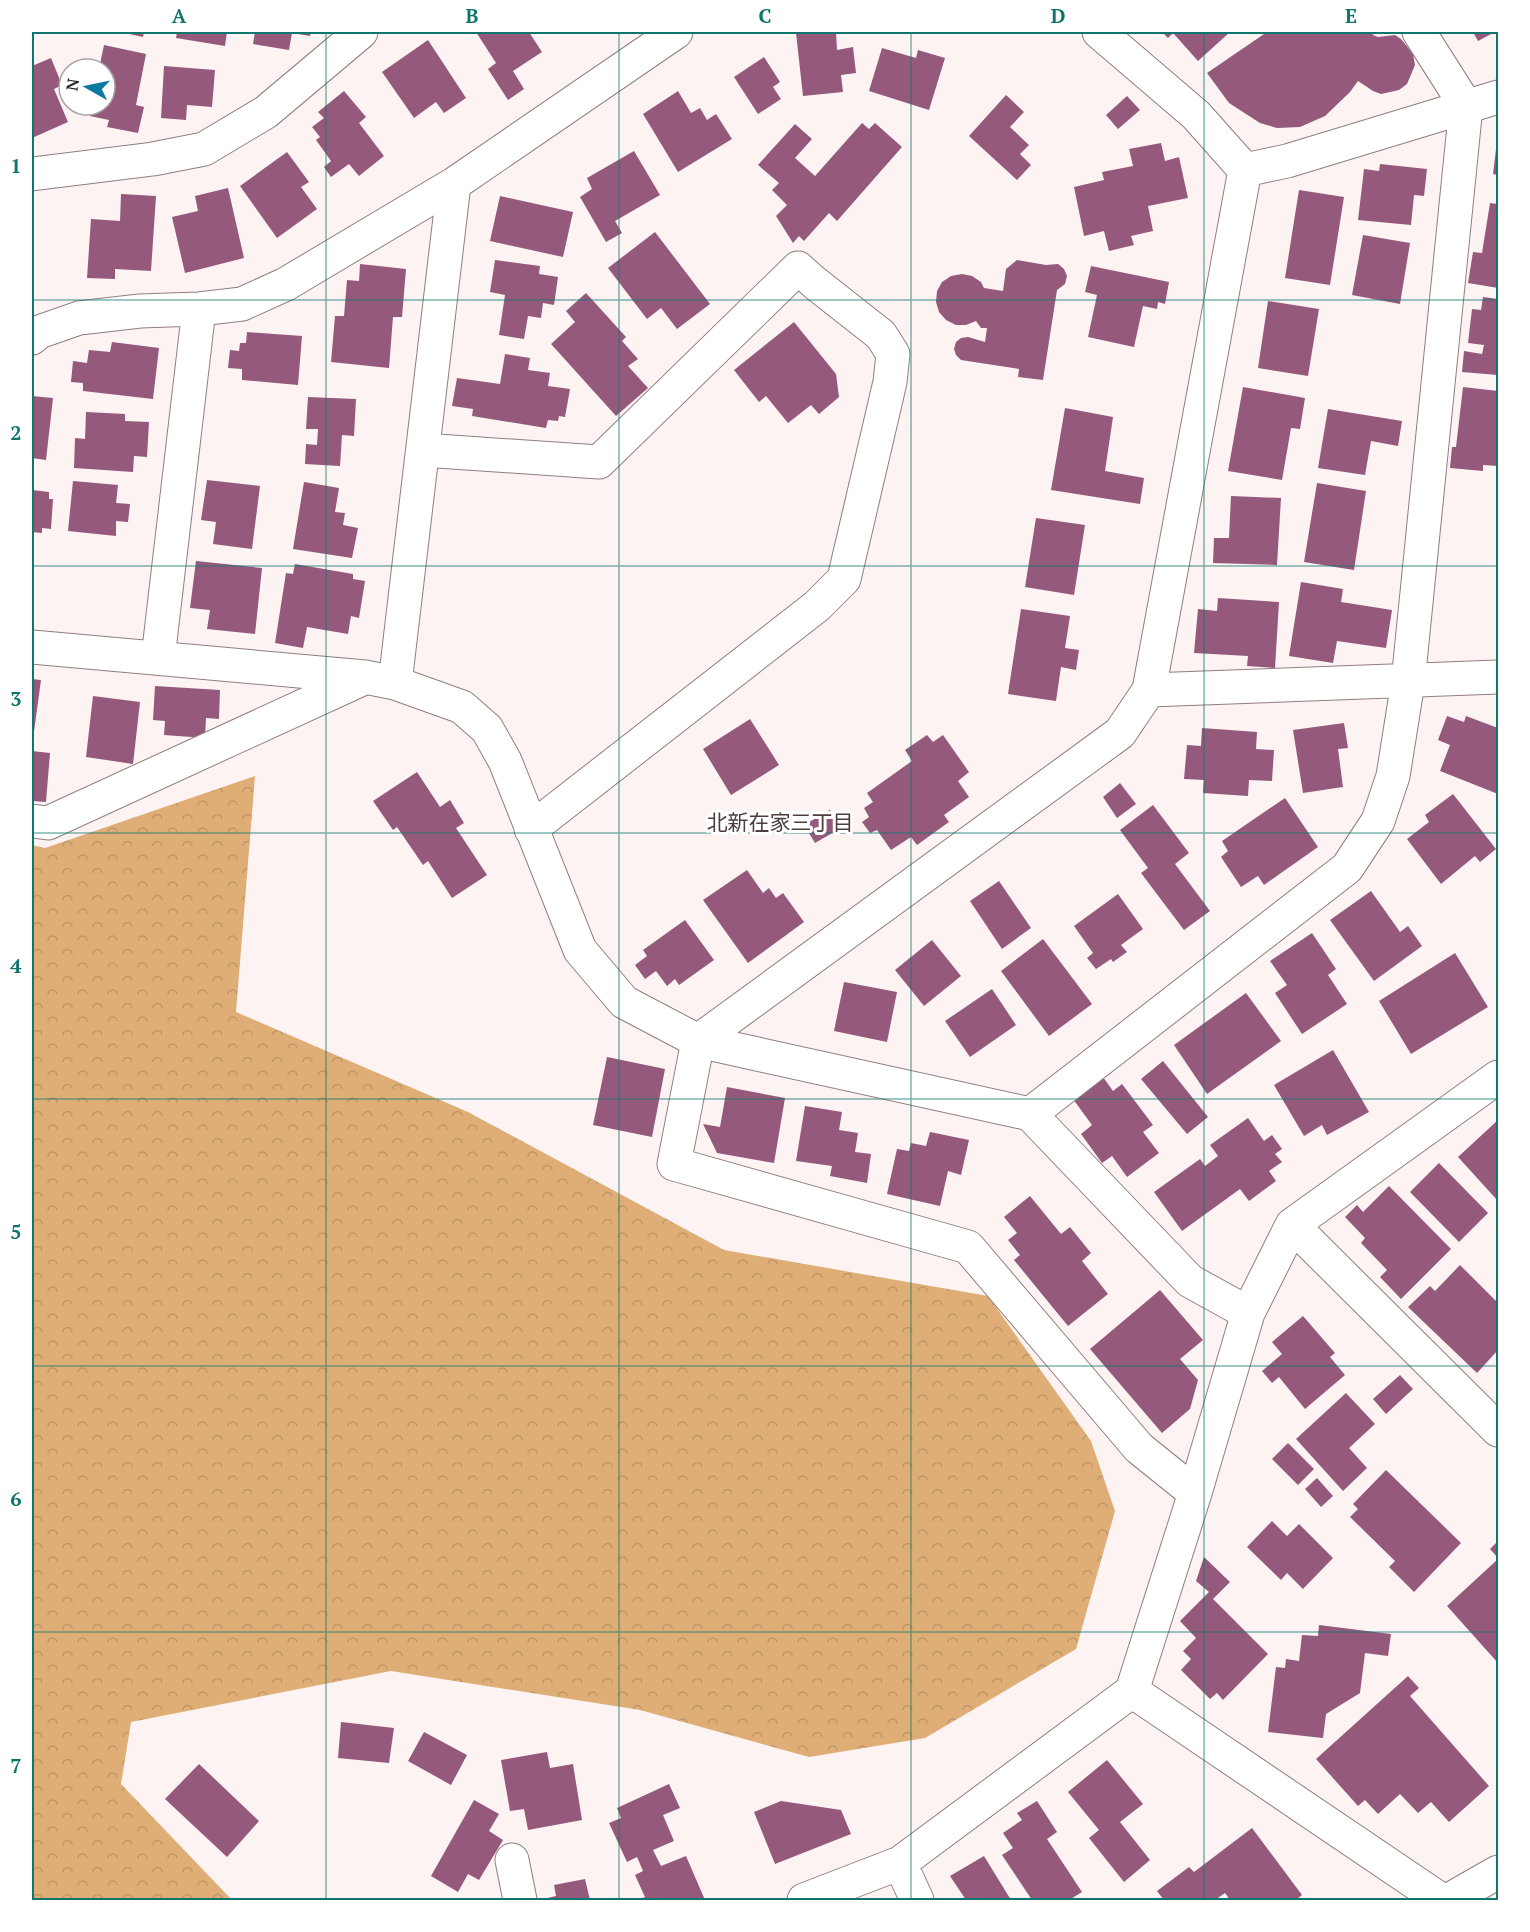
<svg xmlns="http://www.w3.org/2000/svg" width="1530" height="1932" font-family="'PT Serif','Noto Sans JP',serif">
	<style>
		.forest { fill: url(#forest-crowns) }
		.building { fill: #95597c }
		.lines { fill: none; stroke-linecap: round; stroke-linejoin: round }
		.street-casing { stroke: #8f7e7f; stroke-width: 35 }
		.secondary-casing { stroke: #8f7e7f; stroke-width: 35 }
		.street { stroke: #fff; stroke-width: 33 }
		.secondary { stroke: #fff; stroke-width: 33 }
		.grid { fill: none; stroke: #0f766e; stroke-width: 1.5; stroke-opacity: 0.55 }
		.labels { text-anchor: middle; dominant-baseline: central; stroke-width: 6; stroke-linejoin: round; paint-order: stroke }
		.neighbourhood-label { font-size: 21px; fill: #4c3d3e; stroke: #fff }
		.neatline { fill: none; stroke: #0f766e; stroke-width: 2 }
		.grid-label { font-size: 20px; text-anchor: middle; font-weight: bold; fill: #0f766e }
	</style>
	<defs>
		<pattern id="forest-crowns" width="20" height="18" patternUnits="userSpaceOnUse" patternTransform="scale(1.5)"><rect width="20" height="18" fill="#dfae77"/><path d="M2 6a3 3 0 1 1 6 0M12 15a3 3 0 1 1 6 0" fill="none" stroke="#bf9567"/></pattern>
	</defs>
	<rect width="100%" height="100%" fill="#fef3f3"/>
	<path class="forest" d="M255 776 236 1012 468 1112 724 1250 988 1296 1091 1441 1115 1511 1076 1649 925 1738 809 1757 640 1710 391 1671 131 1722 121 1784 232 1900H32V845L45 848Z"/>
	<path class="building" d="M120 32H144L143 37Z
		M177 32H227L225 46 176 38Z
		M255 32H311L310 36 292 33 289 50 253 44Z
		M476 32H529L542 52 513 71 524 89 508 100 488 69 496 63Z
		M813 32H836L837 50 853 47 856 73 841 75 843 92 803 96 796 33Z
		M1162 32H1230L1198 61 1173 33 1168 38Z
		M1267 32H1372L1373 35 1378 37 1395 35 1401 39 1413 54 1415 65 1407 84 1399 90 1381 94 1373 91 1358 81 1350 92 1325 116 1300 127 1277 128 1260 123 1229 103 1207 73Z
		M1473 32H1495L1478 41Z
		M428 40 466 98 444 113 436 102 414 118 382 72Z
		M104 45 146 54 136 105 144 107 138 133 107 127 109 120 90 116 92 105H105V69H99Z
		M882 48 916 58 918 50 945 58 929 110 869 91Z
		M764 57 780 82 773 87 781 99 758 114 734 77Z
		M51 58 62 85 54 89 68 122 32 138V66Z
		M164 66 215 70 212 107 187 105 186 120 161 118Z
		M344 91 366 117 359 123 384 156 359 176 349 164 331 177 324 167 331 161 316 140 320 137 312 127 324 118 318 112Z
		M678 91 691 113 700 108 707 120 716 114 732 139 678 172 643 114Z
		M1006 95 1024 112 1010 127 1029 145 1020 154 1031 165 1017 180 969 136Z
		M1127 96 1140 110 1118 129 1106 115Z
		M862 123 869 129 875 123 902 147 837 221 829 213 804 241 799 236 793 243 776 216 787 205 772 190 779 183 758 165 795 124 812 139 795 158 815 176Z
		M1497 141 1498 142V175L1493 174Z
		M1161 143 1165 161 1179 157 1188 198 1148 206 1153 231 1131 236 1134 245 1109 251 1104 231 1084 236 1074 187 1104 180 1102 172 1133 166 1129 149Z
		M634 151 660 195 615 221 622 233 606 242 580 197 592 189 587 178Z
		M287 152 309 182 301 187 317 209 277 238 240 186Z
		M1380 164 1427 169 1424 196 1414 195 1411 225 1358 220 1364 169 1379 171Z
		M228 188 244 258 185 273 172 217 198 211 195 196Z
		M1299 190 1344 197 1330 285 1285 278Z
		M121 194 156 196 151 271 115 269V279L87 278 91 219 120 221Z
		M500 196 573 212 563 257 490 241Z
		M1490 203 1498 204V288L1468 283 1473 252 1482 253Z
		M655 232 710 304 677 329 661 308 647 319 608 268Z
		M1363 235 1410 243 1400 304 1352 295Z
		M495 260 540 266 539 274 558 277 554 305 543 303 541 318 528 316 524 339 499 335 505 295 490 292Z
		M1017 260 1046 265 1058 264 1064 269 1067 276 1065 284 1057 290 1043 380 1018 377 1019 369 961 360 956 355 954 349 956 342 961 338 968 337 985 342 987 328H981L976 321 966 325H956L946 320 939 312 936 302 937 291 942 282 951 276 962 274 972 276 981 282 984 288 1003 291 1006 269Z
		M360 264 406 269 402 317H393L389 368 331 362 335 316H344L347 280 359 281Z
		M1091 266 1169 282 1165 304 1158 302 1157 309 1143 306 1134 347 1088 337 1097 295 1085 292Z
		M586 293 626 337 622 341 638 359 628 366 648 388 616 416 551 344 575 322 566 311Z
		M1483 297 1498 299V375L1462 372 1464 351 1482 354 1484 345 1468 343 1472 309 1481 310Z
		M1268 301 1319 309 1308 376 1258 368Z
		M794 322 836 374 839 397 819 414 811 405 788 423 766 396 759 402 734 370Z
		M247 332 302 336 298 385 242 380V369L228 368 230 350 239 351 240 343H246Z
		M112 342 159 348 153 399 83 391V383L71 382 73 361 87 363 89 350 110 352Z
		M505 354 530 358 528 370 550 373 548 386 570 389 565 417 559 416 558 421 548 420 546 428 472 416 473 409 452 406 457 378 500 384Z
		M1243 387 1305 398 1300 429 1291 428 1282 480 1228 471Z
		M1463 387 1498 391V466L1483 465V471L1450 468 1452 447H1456Z
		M32 396 53 398 46 460 32 458Z
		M308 397 356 399 354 436 342 435 340 466 305 464 306 444 317 445 318 429H306Z
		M1065 408 1113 417 1105 471 1144 478 1140 504 1051 490Z
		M1328 409 1402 421 1398 446 1371 441 1365 475 1318 468Z
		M86 412 125 414V421L149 422 147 457 134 456 133 472 74 468 75 438 85 439Z
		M207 480 260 486 252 549 213 544 216 522 201 520Z
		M73 481 118 485 116 503 130 504 128 522 116 521V536L68 531Z
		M304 482 339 488 335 512 345 513 343 525 358 528 352 558 293 549Z
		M1317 483 1366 491 1354 570 1304 562Z
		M32 490 49 492V499H53L51 529 42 528V533L32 532Z
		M1231 496 1281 498 1277 565 1213 563 1214 538H1229Z
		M1036 518 1085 525 1074 595 1025 587Z
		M196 561 262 568 255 634 207 629 210 610 190 608Z
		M295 564 353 574V579L365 581 359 618 351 616 348 634 307 627 303 648 275 643 286 573 293 574Z
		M1301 582 1343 589 1341 602 1392 610 1386 648 1337 641 1333 663 1289 656Z
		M1218 598 1279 602 1275 668 1247 666 1248 656 1194 653 1198 609 1217 611Z
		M1021 609 1070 616 1065 648 1079 650 1076 670 1061 667 1056 701 1008 694Z
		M32 679 41 680 33 739H32Z
		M155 686 220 690 219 719 206 718 205 738 164 735 165 721 153 720Z
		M93 696 140 702 133 764 86 757Z
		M1447 716 1464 722 1466 716 1498 728V794L1440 771 1450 745 1438 740Z
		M750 719 779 765 731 795 703 749Z
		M1344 723 1348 748 1338 749 1343 787 1303 793 1293 730Z
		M1202 728 1257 732 1256 749 1274 750 1272 781 1249 780 1248 796 1203 793 1204 780 1184 779 1187 745 1201 746Z
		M927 735 933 742 943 735 969 772 958 781 969 797 944 815 949 822 917 845 911 837 891 850 877 830 870 833 862 822 869 817 864 808 873 802 867 793 912 761 905 750Z
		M32 751 50 753 46 802 32 801Z
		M417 772 440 807 450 800 464 823 456 828 487 875 452 898 428 861 423 865 397 827 393 830 373 801Z
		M1120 783 1136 804 1117 818 1103 797Z
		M1453 794 1496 849 1480 862 1475 856 1441 884 1407 839 1429 822 1425 815Z
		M1285 798 1318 847 1264 885 1258 876 1241 887 1221 857 1228 851 1222 841Z
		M1153 805 1189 853 1175 864 1210 911 1184 930 1141 873 1148 868 1120 830Z
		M830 810 841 828 815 843 804 825Z
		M747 870 763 893 769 888 776 898 783 893 804 922 748 963 703 900Z
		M999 881 1031 928 1002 949 970 901Z
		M1371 891 1400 932 1408 926 1422 946 1374 981 1330 920Z
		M1118 894 1143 929 1121 945 1127 952 1113 962 1111 959 1096 969 1087 958 1093 953 1074 926Z
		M685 920 714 960 679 985 675 979 667 986 656 971 645 979 635 965 647 956 643 950Z
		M1312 933 1336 969 1328 975 1347 1004 1302 1034 1275 993 1287 985 1270 961Z
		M1043 939 1092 1004 1049 1036 1001 971Z
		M932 940 961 976 924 1006 895 970Z
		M1455 953 1488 1007 1411 1054 1379 1001Z
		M844 982 897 992 887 1042 834 1031Z
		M992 989 1016 1025 970 1057 945 1021Z
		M1246 993 1281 1041 1207 1094 1174 1045Z
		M1333 1050 1369 1112 1327 1135 1322 1125 1304 1136 1274 1085Z
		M607 1057 665 1069 652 1137 593 1125Z
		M1163 1061 1208 1117 1187 1134 1141 1079Z
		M1103 1077 1113 1091 1122 1084 1153 1125 1143 1132 1159 1153 1127 1177 1112 1156 1102 1163 1081 1134 1092 1125 1073 1099Z
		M727 1087 785 1098 774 1163 717 1153 703 1124 720 1127Z
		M805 1106 842 1112 839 1130 858 1133 855 1152 871 1154 867 1183 830 1176 832 1166 796 1161Z
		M1248 1118 1264 1141 1272 1135 1282 1149 1275 1154 1282 1162 1269 1171 1276 1181 1249 1201 1240 1189 1182 1231 1154 1192 1200 1159 1205 1166 1218 1156 1210 1145Z
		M1498 1120V1201L1458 1157Z
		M930 1132 969 1140 961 1175 948 1171 940 1206 887 1194 897 1149 909 1151 911 1143 926 1146Z
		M1439 1163 1488 1213 1459 1242 1410 1192Z
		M1389 1186 1451 1249 1401 1299 1380 1277 1387 1270 1361 1243 1365 1238 1345 1217 1357 1205 1363 1212Z
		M1030 1196 1061 1234 1070 1227 1091 1253 1082 1261 1108 1294 1068 1326 1014 1260 1020 1255 1008 1240 1017 1233 1004 1217Z
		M1460 1265 1498 1303V1322L1496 1325 1498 1328V1350L1477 1373 1408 1307 1430 1286 1435 1291Z
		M1160 1290 1203 1340 1180 1359 1198 1380 1190 1409 1162 1433 1090 1349Z
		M1303 1316 1335 1353 1330 1357 1345 1375 1305 1409 1279 1377 1272 1383 1262 1371 1282 1354 1272 1342Z
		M1400 1375 1413 1389 1386 1414 1373 1399Z
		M1346 1393 1375 1424 1349 1448 1367 1468 1343 1491 1296 1439Z
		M1288 1443 1314 1469 1298 1485 1272 1459Z
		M1386 1470 1461 1543 1414 1592 1389 1567 1395 1561 1350 1517 1358 1509 1353 1504Z
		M1317 1478 1333 1496 1321 1507 1305 1489Z
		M1272 1521 1287 1536 1299 1524 1333 1558 1303 1589 1287 1573 1281 1580 1247 1547Z
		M1498 1541V1558L1490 1549Z
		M1204 1557 1230 1582 1213 1599 1268 1654 1223 1700 1217 1693 1210 1699 1181 1670 1191 1659 1183 1651 1196 1638 1180 1621 1209 1592 1196 1581Z
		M1498 1559V1663L1447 1606Z
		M1319 1625 1391 1634 1388 1656 1365 1653 1360 1693 1326 1714 1323 1738 1268 1732 1276 1667 1285 1668 1286 1659 1299 1661 1302 1635 1318 1636Z
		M1408 1676 1419 1688 1410 1696 1489 1786 1449 1822 1431 1802 1418 1813 1400 1794 1378 1814 1365 1800 1358 1806 1316 1759Z
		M341 1722 394 1728 389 1763 338 1758Z
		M424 1732 467 1755 451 1785 408 1761Z
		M547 1752 550 1768 573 1764 582 1820 528 1830 524 1809 510 1811 501 1760Z
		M1107 1760 1143 1804 1120 1822 1150 1860 1124 1882 1089 1838 1099 1830 1068 1792Z
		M199 1764 259 1821 227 1857 165 1799Z
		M669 1784 680 1808 663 1815 674 1841 653 1850 661 1866 686 1856 705 1900H638L645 1897 635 1875 643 1871 637 1857 627 1862 609 1823 621 1818 617 1808Z
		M474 1800 499 1814 489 1831 503 1840 479 1880 468 1874 458 1892 431 1876Z
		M781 1801 841 1810 851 1834 775 1864 754 1812Z
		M1037 1801 1057 1832 1047 1839 1082 1892 1069 1900H1032L1002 1855 1013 1848 1003 1833 1022 1820 1017 1813Z
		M1252 1828 1302 1895 1297 1899 1299 1900H1230L1225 1893 1215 1900H1164L1157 1891 1189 1867 1194 1872Z
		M984 1856 1011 1900H966L950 1876Z
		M585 1879 590 1900H539L556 1896 554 1885Z"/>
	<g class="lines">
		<g class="street-casing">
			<path id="street" d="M1099 32 1196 115 1245 170
				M1245 170 1287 161 1498 97
				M32 174 153 159 204 149 266 112 361 32
				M32 338 39 332 79 318 140 311 199 309 242 304 286 284 454 184 676 32
				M423 450 599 462 798 268 815 283 881 335 893 354 890 382 844 579 817 606 531 829
				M32 647 365 677 395 683 462 707 487 729 505 761 580 950 624 1002 698 1041 1030 1114 1190 1281 1248 1313
				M158 658 199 309
				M395 683 454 184
				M1149 690 1498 677
				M32 821 48 823 364 678
				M1030 1114 1347 868 1378 821 1393 776 1408 682 1466 106 1419 32
				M1292 1225 1498 1430
				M1195 1493 1139 1448 968 1247 674 1164 698 1041 1120 733 1149 690 1245 170
				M1132 1691 1441 1900
				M512 1860 520 1900
				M900 1863 917 1900
				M804 1900 900 1863 1132 1691 1195 1493 1248 1313 1292 1225 1498 1077"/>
		</g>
		<g class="secondary-casing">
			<path id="secondary" d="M1449 1900 1498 1872"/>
		</g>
		<use href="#street" class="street"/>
		<use href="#secondary" class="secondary"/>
	</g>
	<path class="grid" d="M326 32V1900M619 32V1900M911 32V1900M1204 32V1900M32 300H1498M32 566H1498M32 833H1498M32 1099H1498M32 1366H1498M32 1632H1498"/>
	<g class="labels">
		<g class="neighbourhood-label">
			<text x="780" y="822">北新在家三丁目</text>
		</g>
	</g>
	<rect width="1530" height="1932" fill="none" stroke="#ffffff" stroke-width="66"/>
	<g transform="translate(87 87) rotate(279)"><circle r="28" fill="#ffffff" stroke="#a8a5a6" stroke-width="1.5"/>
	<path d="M0-4.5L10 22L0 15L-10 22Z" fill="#0b78a2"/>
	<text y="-9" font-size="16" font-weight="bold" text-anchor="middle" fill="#261f20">N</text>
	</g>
	<rect x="33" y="33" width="1464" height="1866" class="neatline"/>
	<g class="grid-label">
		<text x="179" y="23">A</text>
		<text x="472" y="23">B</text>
		<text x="765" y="23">C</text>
		<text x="1058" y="23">D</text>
		<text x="1351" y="23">E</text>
		<text x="16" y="173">1</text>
		<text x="16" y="440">2</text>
		<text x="16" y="706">3</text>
		<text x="16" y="973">4</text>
		<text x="16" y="1239">5</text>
		<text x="16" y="1506">6</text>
		<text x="16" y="1773">7</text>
	</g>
</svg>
